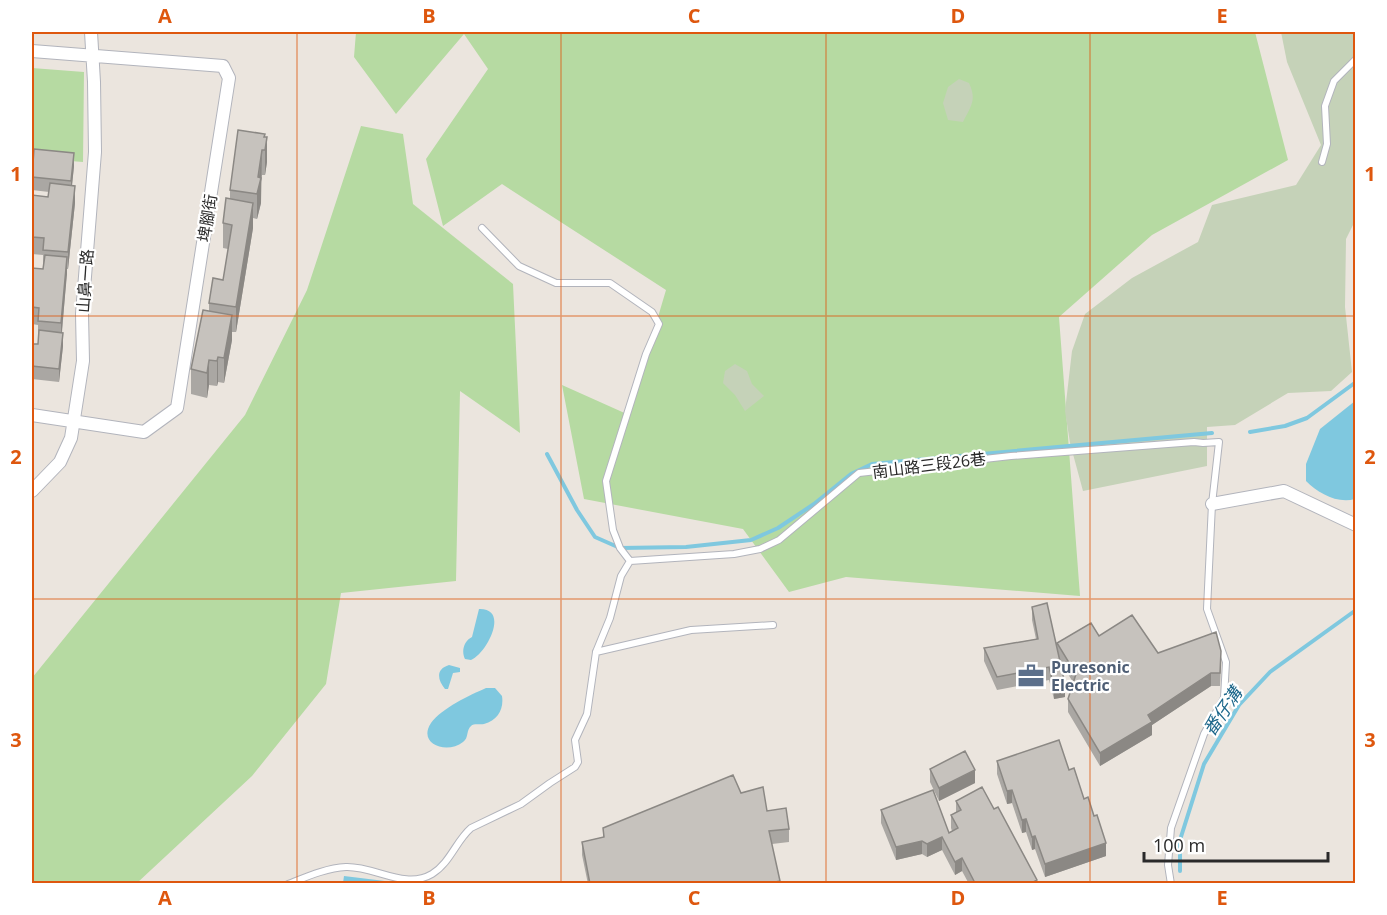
<svg xmlns="http://www.w3.org/2000/svg" width="1387" height="915" font-family="'Open Sans','Noto Sans TC',sans-serif">
	<style>
		.green { fill: #b6daa2 }
		.cemetery { fill: #c5d2b8 }
		.water { fill: #7fc8df }
		.lines { fill: none; stroke-linecap: round; stroke-linejoin: round }
		.stream { stroke: #7fc8df; stroke-width: 4 }
		.lane-casing { stroke: #b2b4bc; stroke-width: 8 }
		.street-casing { stroke: #b2b4bc; stroke-width: 14 }
		.lane { stroke: #fff; stroke-width: 6 }
		.street { stroke: #fff; stroke-width: 12 }
		.wall { fill: #aaa7a3 }
		.shaded-wall { fill: #8b8884 }
		.building { fill: #c6c2bd; stroke: #8b8884; stroke-width: 1.5 }
		.grid { fill: none; stroke: #de570e; stroke-width: 1.5; stroke-opacity: 0.55 }
		.labels { text-anchor: middle; dominant-baseline: central; stroke-width: 4.5; stroke-linejoin: round; paint-order: stroke }
		.street-label { font-size: 16px; fill: #2a2a2a; stroke: #fff }
		.service-label { font-size: 16px; font-weight: bold; fill: #4e5e75; stroke: #fff; text-anchor: start }
		.water-label { font-size: 18px; font-style: italic; fill: #1e688b; stroke: #fff }
		.neatline { fill: none; stroke: #de570e; stroke-width: 2 }
		.grid-label { font-size: 20px; text-anchor: middle; font-weight: bold; fill: #de570e }
	</style>
	<rect width="100%" height="100%" fill="#ebe5de"/>
	<path class="green" d="M356 32H1255L1288 160 1152 235 1059 317 1080 596 846 577 789 592 743 529 584 499 562 385 629 415 666 290 502 184 443 226 426 159 488 69 464 34 396 114 354 57Z
		M32 68 84 72 83 162 32 158Z
		M361 126 403 134 413 204 513 284 520 433 460 391 456 581 341 593 326 684 252 776 137 883H32V678L245 415 307 290Z"/>
	<path class="cemetery" d="M1281 32H1355L1356 219 1346 239 1345 307 1352 372 1331 391 1288 393 1235 425 1207 427V466L1083 491 1070 443 1065 411 1072 351 1085 314 1132 278 1198 242 1212 205 1296 185 1321 145 1287 62Z
		M959 79 969 83C977 100 971 106 963 122L948 120 943 103 948 87Z
		M735 364 747 371 752 384 764 396 745 411 735 395 723 383 725 371Z"/>
	<path class="water" d="M1355 401V499C1337 504 1318 493 1306 481V464L1320 429Z
		M479 609C510 608 487 653 471 660L465 659C461 651 464 641 472 637Z
		M449 665 460 668V672L453 673 448 689H445C437 679 436 669 449 665Z
		M486 688H495L502 696C504 709 498 720 484 724 480 725 474 723 471 726 466 730 469 738 463 742 447 755 417 744 431 723 442 708 470 695 486 688Z
		M344 876 401 883H343Z"/>
	<g class="lines">
		<path class="stream" d="M1250 432 1285 426 1307 418 1356 382
			M547 454 577 510 595 537 620 548 686 547 751 540 778 528 814 504 851 474 872 464 1212 433
			M1180 871V840L1204 764 1239 705 1270 672 1356 610"/>
		<g class="lane-casing">
			<path id="lane" d="M1322 162 1327 144 1325 106 1334 81 1356 59
				M482 228 519 266 556 283H610L652 312 659 324 646 354 606 481 613 530 620 548 630 561
				M596 652 691 630 773 625
				M288 884C306 877 326 868 346 867 375 866 405 890 432 874 450 863 456 841 471 828L521 804 550 783 575 767 578 762 575 740 587 714 596 652 610 618 621 576 630 561 734 554 760 549 779 540 859 473 1011 456 1194 442 1203 443 1219 442 1212 504 1207 609 1226 662 1224 698 1204 734 1171 828 1168 865 1171 884"/>
		</g>
		<g class="street-casing">
			<path id="street" d="M32 51 223 66 229 78 177 408 144 432 32 415
				M32 491 60 462 71 438 83 361 82 314 95 152 94 82 91 32
				M1212 504 1284 491 1356 525"/>
		</g>
		<use href="#lane" class="lane"/>
		<use href="#street" class="street"/>
	</g>
	<path class="wall" d="M265 137 267 162 265 175H262L261 183V203L257 219 253 218V228L236 332H232V340L224 383 218 382 217 386 209 385 207 398 191 394V369L209 311V303L223 280 228 249 223 248V223L230 199V190Z
		M74 166 72 186 75 203 68 269H67L62 333 63 346 59 382 32 379V344H38L39 338H38V325L32 324V268L43 269V255L32 254V195L48 197 49 192 32 190V176Z
		M1032 607 1057 650V643L1099 636 1158 653 1221 664 1220 686H1211L1152 725V735L1100 766 1068 712V699L1073 682 1059 660 1065 697 1054 699 1049 680 997 690 984 661V648L1036 639 1032 620Z
		M997 761 1069 770 1084 799 1106 856 1045 877 1035 849 1032 850 1026 832 1022 833 1012 803 1007 804 997 774Z
		M930 769 975 783 939 801 930 782Z
		M741 793 789 829V842L772 844 780 884H588L582 855V842L603 837V828Z
		M956 801 994 809 1037 884H969L962 871 955 875 942 850 927 857 922 854 896 860 881 823V810L949 833 952 831 951 828V815L956 812Z"/>
	<path class="shaded-wall" d="M267 137V162L265 175V150Z
		M262 150 261 203 257 219V194Z
		M74 153V166L71 194V181Z
		M75 186V203L68 269V252Z
		M253 203V228L236 332V307Z
		M67 257V274L61 340V323Z
		M232 315V340L224 383V358Z
		M63 333V346L59 382V369Z
		M218 357V382L217 386V361Z
		M209 360V385L207 398V373Z
		M1211 673V686L1152 725V735L1100 766V753L1148 715Z
		M1065 684V697L1054 699V687Z
		M975 770V783L939 801V788Z
		M1012 790V803L1007 804V791Z
		M1026 819V832L1022 833V820Z
		M1035 836V849L1032 850V837Z
		M942 837V850L927 857V844Z
		M922 841V854L896 860V847Z
		M1106 843V856L1045 877V864Z
		M962 858V871L955 875V862Z
		M780 881V884H766Z"/>
	<path class="building" d="M238 130 265 134 264 137H267L265 150H262L258 177 261 178 257 194 230 190Z
		M34 149 74 153 71 181 32 177Z
		M50 183 75 186 68 252 43 250 44 238 32 237V195L48 197Z
		M226 198 253 203 236 307 209 303 213 278 223 280 232 225 223 223Z
		M45 255 67 257 61 323 38 321 39 308 32 307V268L43 269Z
		M203 310 232 315 224 358 218 357 217 361 209 360 207 373 191 369Z
		M39 330 63 333 59 369 32 366V344H38Z
		M1047 603 1065 684 1054 687 1049 667 997 677 984 648 1038 639 1032 607Z
		M1132 615 1158 653 1216 632 1221 651 1220 673H1211L1148 715 1152 722 1100 753 1068 699 1076 674 1057 643 1091 623 1099 636Z
		M1059 740 1069 770 1074 768 1084 799 1088 797 1094 816 1097 815 1106 843 1045 864 1035 836 1032 837 1026 819 1022 820 1012 790 1007 791 997 761Z
		M965 751 975 770 939 788 930 769Z
		M733 775 741 793 763 787 767 811 786 808 789 829 769 831 780 881 766 884H590L582 842 604 837 603 828Z
		M982 787 994 809 998 807 1037 880 1030 884H974L975 883 962 858 955 862 942 837 927 844 922 841 896 847 881 810 933 790 949 833 958 828 951 815 961 810 956 801Z"/>
	<path class="grid" d="M297 32V884M561 32V884M826 32V884M1090 32V884M32 316H1356M32 599H1356"/>
	<defs>
		<g id="office-bare" transform="scale(2.07)"><path d="M-6-3h4V-5.5h4V-3h4V5H-6ZM-1-4.5V-3h2v-1.5ZM-6 0V1H6V0Z" fill="#5c6f8a" stroke="#fff" stroke-width="2.5" paint-order="stroke"/></g>
	</defs>
	<g fill-rule="evenodd">
		<use href="#office-bare" x="1031" y="676"/>
	</g>
	<g class="labels">
		<g class="street-label">
			<text transform="translate(207 218) rotate(-81)">埤腳街</text>
			<text transform="translate(85 281) rotate(-86)">山鼻一路</text>
			<text transform="translate(929 465) rotate(-7)">南山路三段26巷</text>
		</g>
		<g class="service-label">
			<text x="1051" y="667">Puresonic<tspan x="1051" dy="18">Electric</tspan></text>
		</g>
		<g class="water-label">
			<text transform="translate(1222 711) rotate(-56)">番仔溝</text>
		</g>
	</g>
	<rect width="1387" height="915" fill="none" stroke="#ffffff" stroke-width="66"/>
	<path d="M1144 852v9h184v-9" fill="none" stroke="#2a2a2a" stroke-width="3"/>
	<text x="1153" y="852" font-size="18" fill="#2a2a2a" stroke="#ffffff" stroke-width="4.5" paint-order="stroke">100 m</text>
	<rect x="33" y="33" width="1321" height="849" class="neatline"/>
	<g class="grid-label">
		<text x="165" y="23">A</text>
		<text x="429" y="23">B</text>
		<text x="694" y="23">C</text>
		<text x="958" y="23">D</text>
		<text x="1222" y="23">E</text>
		<text x="16" y="181">1</text>
		<text x="1370" y="181">1</text>
		<text x="16" y="464">2</text>
		<text x="1370" y="464">2</text>
		<text x="16" y="747">3</text>
		<text x="1370" y="747">3</text>
		<text x="165" y="905">A</text>
		<text x="429" y="905">B</text>
		<text x="694" y="905">C</text>
		<text x="958" y="905">D</text>
		<text x="1222" y="905">E</text>
	</g>
</svg>
